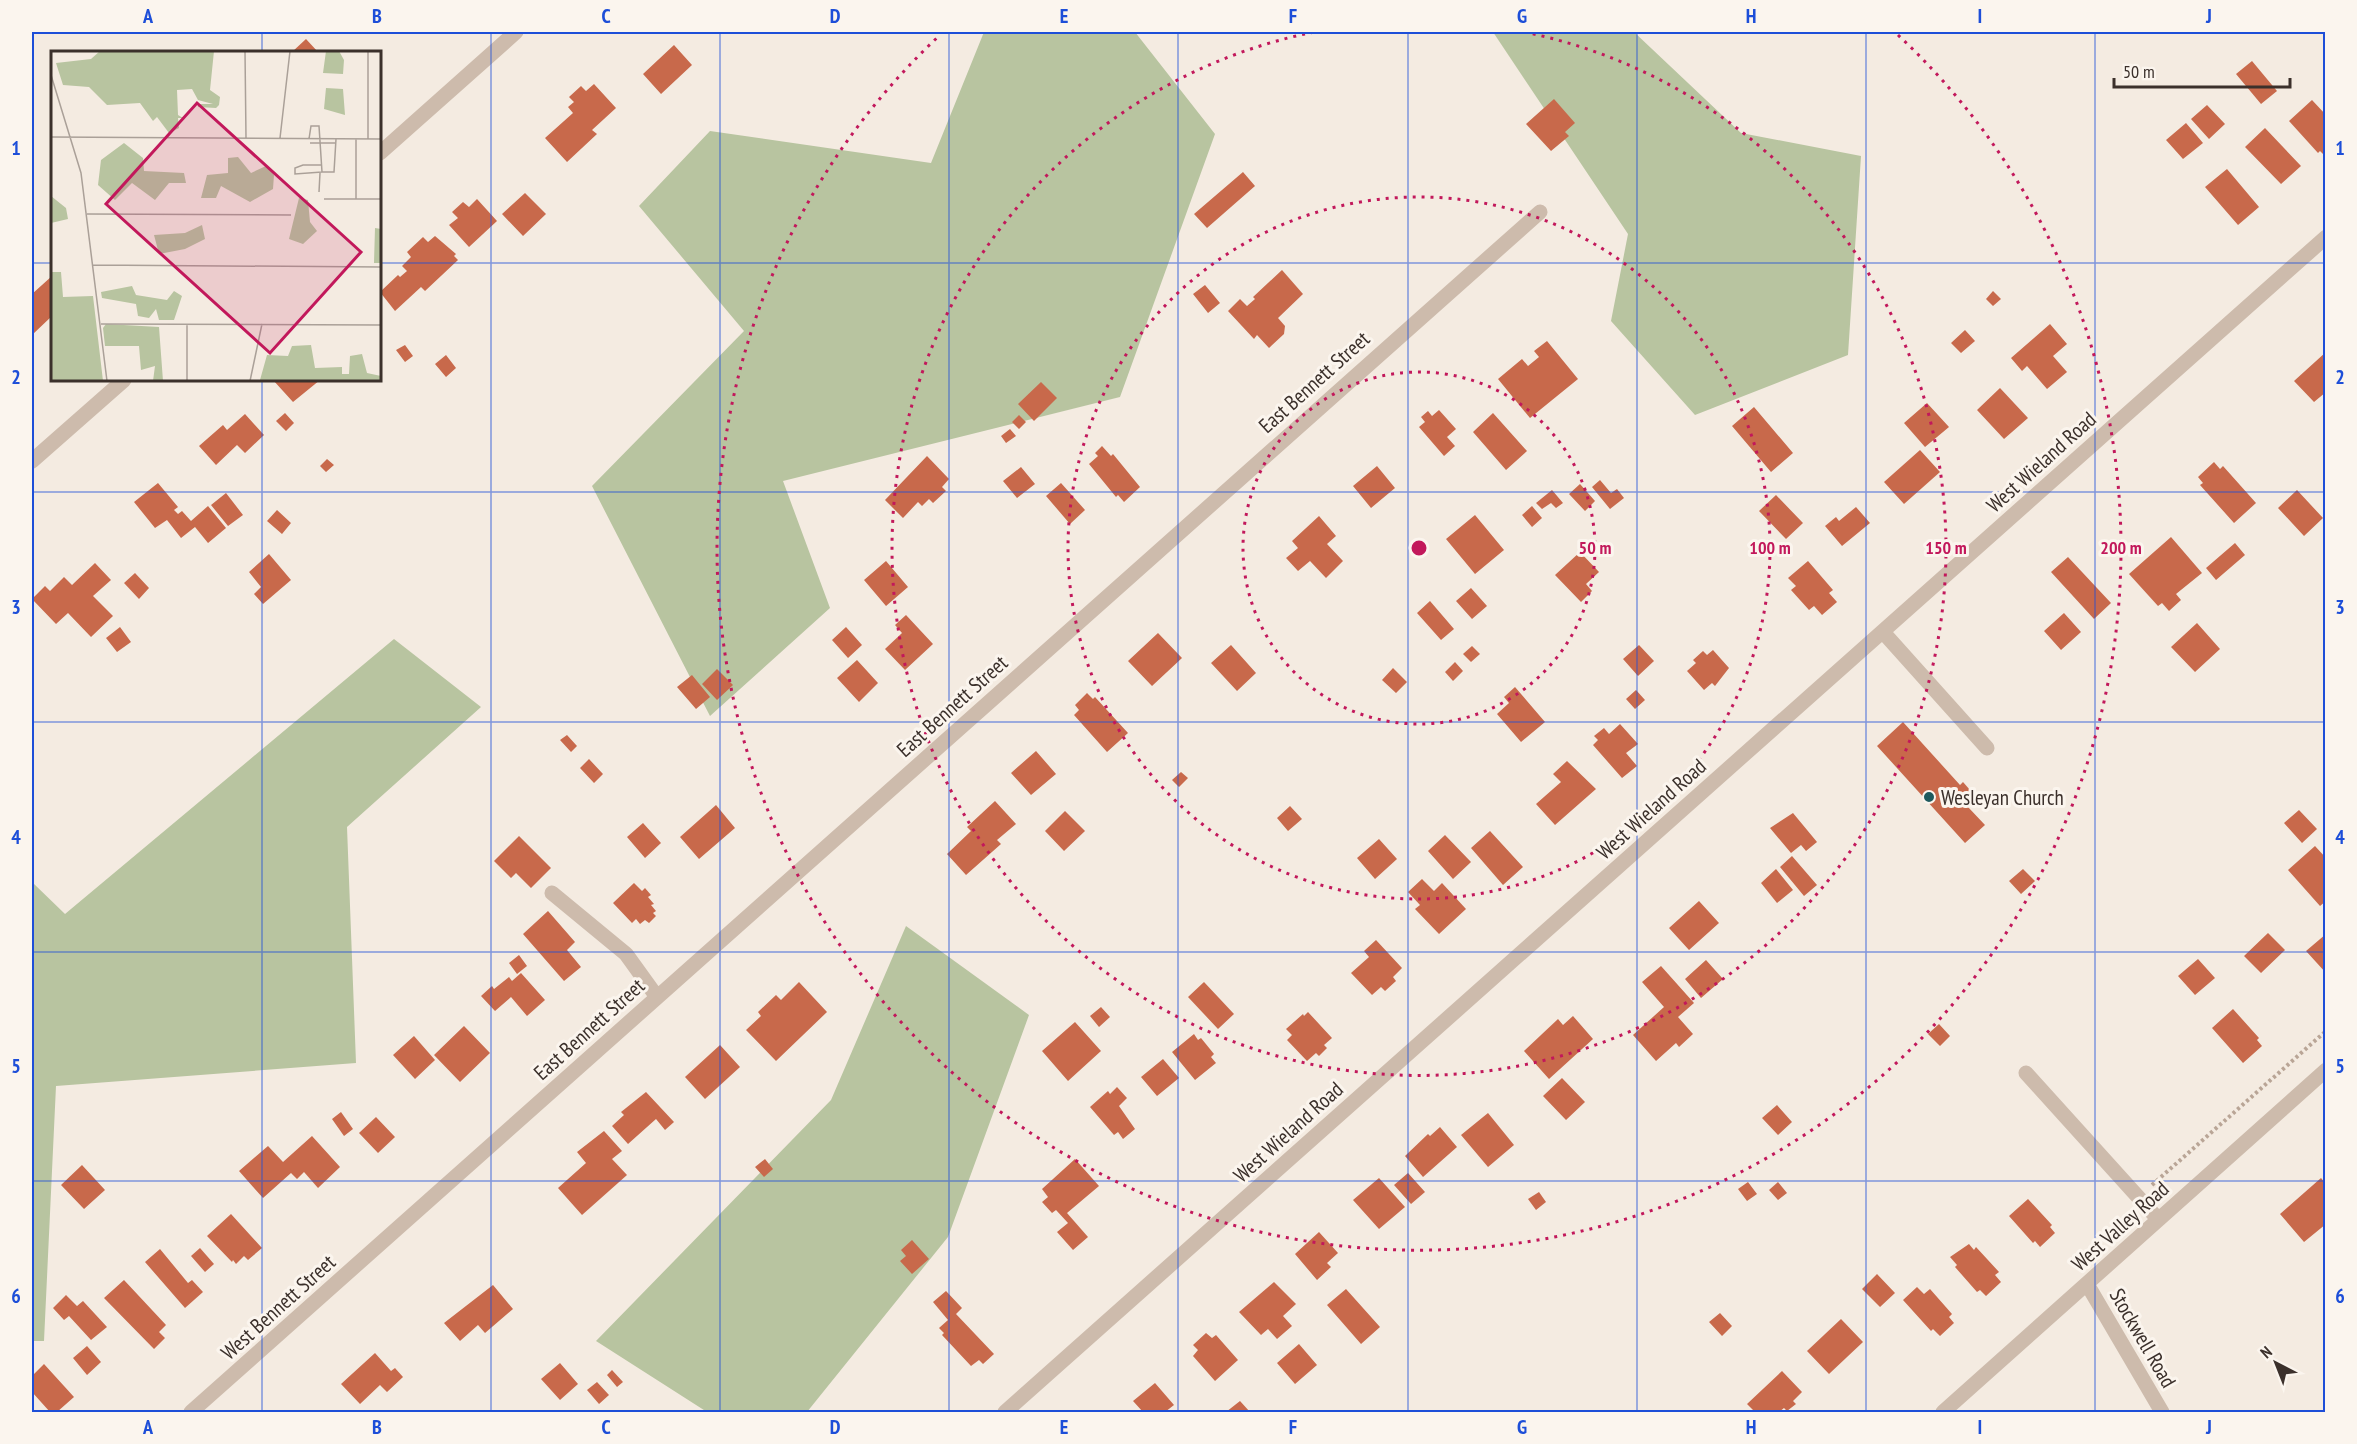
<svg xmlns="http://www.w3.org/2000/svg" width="2357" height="1444" font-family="'PT Sans Narrow',sans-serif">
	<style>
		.green { fill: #b8c4a0 }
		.building { fill: #c8694b }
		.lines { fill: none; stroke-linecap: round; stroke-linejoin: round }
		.path { stroke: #b9a596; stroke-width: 4; stroke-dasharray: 3 3; stroke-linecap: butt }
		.minor { stroke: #cdbbac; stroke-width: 15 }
		.grid { fill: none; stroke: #1d4ed8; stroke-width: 1.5; stroke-opacity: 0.55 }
		.ring { fill: none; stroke: #c2185b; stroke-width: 3; stroke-dasharray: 3 6 }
		.poi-dot { fill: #1f5a5e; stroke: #fbf5ee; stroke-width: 2 }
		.labels { text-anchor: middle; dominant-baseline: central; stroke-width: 6; stroke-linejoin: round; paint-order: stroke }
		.street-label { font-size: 21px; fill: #3b302b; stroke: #fbf5ee }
		.poi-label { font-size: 21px; fill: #3b302b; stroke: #fbf5ee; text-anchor: start }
		.inset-road { fill: none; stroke: #aaa098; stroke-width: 1.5 }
		.view { fill: #c2185b; fill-opacity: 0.15; stroke: #c2185b; stroke-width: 3 }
		.inset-edge { fill: none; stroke: #3b302b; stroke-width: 3 }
		.centre { fill: #c2185b; stroke: #fbf5ee; stroke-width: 3 }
		.ring-label { font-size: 18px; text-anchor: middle; font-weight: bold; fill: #c2185b; stroke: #fbf5ee; stroke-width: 6; stroke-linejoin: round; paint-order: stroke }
		.neatline { fill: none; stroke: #1d4ed8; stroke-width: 2 }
		.grid-label { font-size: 20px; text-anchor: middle; font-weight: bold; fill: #1d4ed8 }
	</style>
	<rect width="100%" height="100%" fill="#f4ebe1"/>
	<path class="green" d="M984 32H1135L1215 134 1120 397 783 481 830 608 710 716 592 486 744 331 639 206 710 131 931 163Z
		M1493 32H1634L1741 133 1861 156 1848 355 1695 415 1611 321 1628 234Z
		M394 639 481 707 347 827 356 1063 56 1086 44 1341H32V882L65 914Z
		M906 926 1029 1015 948 1237 807 1412H707L596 1341 831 1100Z"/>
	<path class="building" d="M306 39 318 52H292Z
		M674 45 692 65 661 94 643 74Z
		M2252 61 2277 91 2261 104 2236 74Z
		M594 84 616 108 592 130 597 134 567 162 545 138 573 113 568 107 574 102 569 97 581 86 586 91Z
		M1554 99 1575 123 1565 132 1569 136 1551 151 1526 124Z
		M2312 100 2326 115 2324 155 2320 151 2318 153 2289 121Z
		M2207 105 2225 124 2209 139 2191 119Z
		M2186 123 2203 143 2183 159 2166 140Z
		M2265 128 2301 166 2281 184 2245 147Z
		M2227 169 2259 207 2238 225 2205 187Z
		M1243 172 1255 186 1207 228 1194 214Z
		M525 193 546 214 523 236 502 214Z
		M477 199 497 221 469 247 449 225 458 218 452 212 463 202 469 207Z
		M435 236 456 254 454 256 458 260 425 291 421 287 395 311 380 292 398 275 400 277 407 271 402 266 411 257 407 252 423 237 428 242Z
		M1282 270 1303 294 1278 318 1285 326 1284 334 1269 348 1257 335 1254 339 1228 311 1240 299 1247 306 1255 299 1253 297Z
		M52 276V316L32 335V294Z
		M1205 285 1220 303 1208 313 1193 294Z
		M1993 291 2001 299 1993 306 1986 299Z
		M2050 324 2067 344 2053 356 2067 372 2047 389 2027 366 2022 371 2011 358Z
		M1965 330 1975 341 1961 353 1951 343Z
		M1547 341 1578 379 1530 418 1498 379 1522 359 1528 366 1539 357 1534 351Z
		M405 345 413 356 405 362 396 350Z
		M2326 352V392L2314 402 2294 381Z
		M446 355 456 368 446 377 435 364Z
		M273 380H320L293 402Z
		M1041 382 1057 398 1034 421 1018 404Z
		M2000 388 2028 418 2004 439 1977 410Z
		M1927 403 1949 427 1925 447 1904 423Z
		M1754 407 1793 453 1771 472 1732 426Z
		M1439 410 1456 429 1447 437 1455 446 1444 456 1419 427 1425 422 1421 417 1428 411 1432 416Z
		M285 413 294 423 286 431 276 421Z
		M1493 413 1527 451 1506 470 1473 432Z
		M245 414 264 435 245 453 237 445 216 465 199 446 223 425 227 430Z
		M1019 415 1026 422 1019 429 1012 422Z
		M1010 429 1016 436 1006 443 1001 436Z
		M1102 446 1111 456 1113 454 1140 487 1124 502 1118 495 1116 497 1089 464 1098 456 1095 453Z
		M1920 450 1940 472 1904 504 1884 482Z
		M927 456 949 479 942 487 946 491 933 503 929 499 922 506 918 502 903 518 885 500Z
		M327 459 334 465 326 472 320 466Z
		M2214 462 2220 469 2223 466 2256 503 2234 523 2200 485 2203 483 2198 477Z
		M1377 466 1395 488 1371 508 1353 486Z
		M1021 467 1035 484 1017 498 1003 481Z
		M1600 480 1611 493 1617 489 1624 498 1610 509 1592 487Z
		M158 483 178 507 174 510 178 514 182 511 191 521 208 506 226 528 208 543 195 527 181 538 167 520 155 528 134 502Z
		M1061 483 1085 510 1070 524 1046 496Z
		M1580 484 1595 501 1585 511 1569 494Z
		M1552 490 1563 503 1556 508 1551 503 1542 509 1536 503Z
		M2297 490 2323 518 2304 536 2278 508Z
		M226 493 243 515 228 526 211 505Z
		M1776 495 1803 523 1786 539 1759 511Z
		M1532 506 1542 518 1532 527 1522 515Z
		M1856 507 1870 523 1842 546 1825 526 1836 517 1839 521Z
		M277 510 291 523 282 534 267 521Z
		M1475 515 1504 550 1475 574 1446 539Z
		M1319 516 1336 536 1327 544 1343 561 1326 578 1310 561 1298 571 1286 558 1298 548 1292 541Z
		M2171 537 2202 573 2176 594 2181 600 2169 611 2162 603 2158 606 2129 574Z
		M2235 543 2245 555 2216 580 2206 568Z
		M1580 552 1599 572 1586 584 1592 591 1581 602 1555 575Z
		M269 554 291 580 263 604 254 594 261 587 249 572Z
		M2068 557 2111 603 2094 619 2051 572Z
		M886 561 908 587 886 606 864 580Z
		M1808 561 1833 590 1829 593 1837 602 1822 615 1814 606 1809 610 1791 590 1796 586 1788 578Z
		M95 563 111 580 93 596 113 616 91 637 68 613 56 624 32 599 45 586 50 591 64 577 72 585Z
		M135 573 149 588 139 599 124 583Z
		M1471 588 1487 606 1472 619 1456 601Z
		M1430 601 1454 629 1441 640 1417 613Z
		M2064 613 2081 632 2061 650 2044 631Z
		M906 615 933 644 905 670 885 649 902 633 895 625Z
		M2197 623 2220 649 2195 672 2171 647Z
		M120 627 131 642 117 652 106 638Z
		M846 627 862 645 848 658 832 640Z
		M1158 633 1182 658 1152 686 1128 661Z
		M1231 645 1256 673 1237 691 1211 663Z
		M1639 645 1654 661 1638 676 1623 659Z
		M1472 646 1480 654 1471 662 1463 654Z
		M1713 650 1729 668 1715 686 1712 683 1704 690 1687 671 1696 663 1693 660 1703 651 1707 655Z
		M857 660 878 683 859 702 837 678Z
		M1455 662 1463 671 1453 681 1445 672Z
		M1393 668 1407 682 1396 693 1382 680Z
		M717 669 733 685 717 700 702 684Z
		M692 675 710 697 696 709 677 687Z
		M1515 687 1545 722 1521 742 1497 714 1509 703 1504 697Z
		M1636 690 1645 700 1635 709 1626 699Z
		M1087 693 1093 699 1095 697 1128 733 1107 752 1074 715 1079 710 1075 705Z
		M1903 722 1960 785 1963 782 1977 798 1968 807 1985 825 1965 843 1877 746Z
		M1620 724 1638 744 1626 753 1637 766 1622 778 1593 745 1598 740 1594 736 1604 728 1609 734Z
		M567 735 577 746 571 752 560 740Z
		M1036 751 1056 774 1031 795 1011 773Z
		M589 759 603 774 594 783 580 768Z
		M1567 761 1596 789 1555 825 1536 804 1561 782 1553 774Z
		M1181 772 1188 778 1179 787 1172 780Z
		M995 801 1016 824 997 840 1001 844 966 875 947 854 971 831 967 827Z
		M716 805 735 828 699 859 680 837Z
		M1290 806 1302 819 1288 831 1277 818Z
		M2299 810 2317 829 2302 843 2284 823Z
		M1065 811 1085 831 1064 851 1045 831Z
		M1793 813 1817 842 1806 851 1801 845 1791 853 1770 828Z
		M643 823 661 843 645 858 627 837Z
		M1490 831 1523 867 1503 885 1471 848Z
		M1445 835 1471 862 1453 879 1428 851Z
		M519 836 551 868 531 888 516 873 511 878 494 861Z
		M1379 839 1397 859 1375 879 1357 858Z
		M2315 846 2326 858V901L2320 906 2288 870Z
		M1792 856 1817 885 1804 896 1780 867Z
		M1776 869 1793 890 1777 903 1761 883Z
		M2023 869 2035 881 2021 894 2009 881Z
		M1422 879 1434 891 1442 883 1466 909 1439 934 1415 909 1420 905 1408 892Z
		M634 883 642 891 645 888 651 895 648 897 654 904 651 905 656 911 653 913 656 916 649 923 645 920 640 924 636 919 632 923 613 903Z
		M1699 901 1719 923 1689 950 1669 928Z
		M548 911 575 942 567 950 581 967 564 981 523 934Z
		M2268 933 2285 950 2261 973 2244 956Z
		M2326 934V973L2306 951Z
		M1376 940 1402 968 1393 977 1396 981 1385 991 1381 987 1372 995 1351 973 1369 957 1364 951Z
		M519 955 527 966 517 974 509 963Z
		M2198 959 2215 978 2195 995 2178 976Z
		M1706 960 1723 979 1701 998 1685 979Z
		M1661 966 1694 1003 1678 1017 1693 1034 1679 1047 1676 1043 1656 1061 1633 1035 1664 1007 1642 982Z
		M521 973 545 1000 527 1016 511 997 495 1011 481 996 492 986 494 989 509 977 512 981Z
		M799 982 827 1012 776 1061 746 1030 761 1016 758 1012 776 995 781 1000Z
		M1204 982 1234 1014 1218 1029 1188 997Z
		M1101 1007 1110 1017 1099 1027 1090 1016Z
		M2233 1009 2259 1038 2257 1040 2262 1046 2243 1063 2212 1028Z
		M1308 1012 1332 1038 1324 1045 1327 1048 1319 1056 1316 1053 1307 1061 1287 1040 1292 1035 1286 1029 1303 1014 1304 1016Z
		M1573 1016 1593 1039 1549 1079 1524 1051 1558 1019 1563 1025Z
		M1075 1022 1101 1051 1068 1081 1042 1051Z
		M1939 1024 1950 1036 1940 1046 1928 1034Z
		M464 1026 490 1053 460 1082 434 1055Z
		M1194 1034 1198 1040 1201 1038 1214 1054 1211 1057 1216 1063 1195 1080 1172 1052Z
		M414 1036 435 1060 415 1079 393 1055Z
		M720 1045 740 1067 705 1099 685 1077Z
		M1163 1059 1179 1078 1157 1096 1141 1077Z
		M1562 1078 1585 1102 1566 1120 1543 1096Z
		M1117 1087 1127 1098 1119 1106 1135 1129 1123 1139 1118 1132 1114 1135 1090 1107 1108 1091 1110 1094Z
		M646 1092 674 1122 665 1130 656 1119 628 1144 612 1126 624 1115 621 1112Z
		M1777 1105 1792 1122 1778 1135 1762 1118Z
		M341 1112 353 1129 344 1136 332 1119Z
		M1488 1113 1514 1145 1488 1167 1461 1135Z
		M376 1117 395 1137 378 1153 359 1133Z
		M1440 1127 1457 1147 1423 1177 1405 1156 1428 1134 1430 1136Z
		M604 1131 622 1151 612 1159 627 1175 582 1215 558 1188 586 1163 577 1152Z
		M312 1136 340 1167 318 1188 304 1172 297 1179 291 1173 263 1198 239 1171 268 1146 283 1162Z
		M765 1159 773 1169 764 1177 755 1167Z
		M1075 1159 1099 1186 1067 1213 1088 1237 1073 1250 1057 1232 1068 1223 1056 1210 1052 1213 1042 1202 1048 1197 1042 1189Z
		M82 1165 105 1190 84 1209 61 1185Z
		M1408 1173 1425 1192 1411 1204 1394 1185Z
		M1379 1178 1405 1207 1379 1229 1353 1200Z
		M2321 1178 2326 1184V1224L2304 1242 2280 1214Z
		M1748 1182 1757 1194 1747 1201 1738 1189Z
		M1778 1182 1787 1193 1778 1200 1769 1190Z
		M1539 1192 1546 1202 1536 1210 1528 1199Z
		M2028 1199 2052 1225 2050 1227 2055 1233 2040 1247 2035 1241 2033 1243 2009 1216Z
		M231 1214 262 1248 248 1260 244 1256 236 1264 233 1260 232 1262 207 1236Z
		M1319 1232 1338 1253 1327 1263 1331 1267 1317 1280 1295 1254Z
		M912 1240 929 1259 912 1274 900 1261 906 1256 901 1250Z
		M1969 1244 1974 1250 1976 1247 1999 1272 1995 1275 2001 1282 1986 1296 1980 1290 1977 1292 1955 1267 1957 1265 1950 1257Z
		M200 1248 214 1264 205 1272 191 1256Z
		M160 1249 188 1283 192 1280 203 1292 185 1308 145 1262Z
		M1877 1274 1895 1293 1880 1307 1862 1289Z
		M124 1280 166 1325 159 1332 165 1338 154 1349 104 1298Z
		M1274 1282 1296 1304 1283 1316 1292 1326 1277 1339 1268 1329 1261 1335 1239 1312Z
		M493 1285 513 1309 485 1333 478 1325 460 1341 444 1323Z
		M1917 1287 1924 1294 1930 1289 1952 1314 1949 1317 1954 1323 1940 1336 1933 1329 1931 1331 1903 1300Z
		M1346 1289 1380 1327 1361 1344 1327 1305Z
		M946 1291 962 1308 956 1314 994 1354 983 1364 979 1360 971 1366 942 1335 944 1333 939 1328 948 1320 933 1302Z
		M66 1295 77 1306 83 1301 107 1327 91 1340 69 1316 64 1320 53 1308Z
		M1720 1313 1732 1326 1722 1336 1709 1322Z
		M1841 1319 1863 1342 1829 1374 1807 1351Z
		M1206 1333 1212 1338 1216 1335 1238 1360 1215 1381 1193 1356 1198 1350 1193 1345Z
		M1299 1344 1317 1365 1295 1384 1277 1363Z
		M87 1346 101 1362 87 1375 73 1358Z
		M375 1353 391 1371 395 1368 403 1377 387 1392 380 1385 360 1404 341 1384Z
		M560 1363 578 1384 560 1400 541 1379Z
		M44 1364 74 1397 57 1412H50L32 1392V1376Z
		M612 1370 623 1382 617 1387 607 1375Z
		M1782 1371 1802 1392 1793 1401 1796 1404 1787 1411 1784 1408 1779 1412H1755L1747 1404Z
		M597 1382 609 1395 599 1404 587 1390Z
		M1155 1383 1174 1405 1165 1412H1143L1133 1401Z
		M1240 1401 1250 1412H1226Z"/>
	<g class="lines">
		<path class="path" d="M2152 1185 2326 1031"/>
		<path class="minor" d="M380 153 516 32
			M32 461 124 380
			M1883 632 1987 748
			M552 893 626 954 657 997
			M2026 1073 2158 1219
			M2087 1284 2162 1412
			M191 1412 1540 212
			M1005 1412 2326 237
			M1943 1412 2326 1070"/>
	</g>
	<path class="grid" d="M262 32V52M491 32V1412M720 32V1412M949 32V1412M1178 32V1412M1408 32V1412M1637 32V1412M1866 32V1412M2095 32V1412M32 263H52M380 263H2326M262 380V1412M32 492H2326M32 722H2326M32 952H2326M32 1181H2326"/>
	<g class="ring">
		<circle cx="1419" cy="548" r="176"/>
		<circle cx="1419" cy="548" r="351"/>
		<path d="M1524 32A527 527 0 1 1 1314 32"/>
		<path d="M1898 35A702 702 0 1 1 940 35"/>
	</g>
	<circle class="poi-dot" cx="1929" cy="797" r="6"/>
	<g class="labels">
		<g class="street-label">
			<text transform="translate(1314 382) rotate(-42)">East Bennett Street</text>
			<text transform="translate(2041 462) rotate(-42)">West Wieland Road</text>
			<text transform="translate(952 706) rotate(-42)">East Bennett Street</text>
			<text transform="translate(1651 809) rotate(-42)">West Wieland Road</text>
			<text transform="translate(589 1029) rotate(-42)">East Bennett Street</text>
			<text transform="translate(1288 1132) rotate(-42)">West Wieland Road</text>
			<text transform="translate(2120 1226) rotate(-42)">West Valley Road</text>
			<text transform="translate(278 1307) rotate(-42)">West Bennett Street</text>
			<text transform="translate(2143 1338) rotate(60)">Stockwell Road</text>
		</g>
		<g class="poi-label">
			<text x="1941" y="797">Wesleyan Church</text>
		</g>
	</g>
	<g transform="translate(51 51)">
		<rect width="330" height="330" fill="#f4ebe1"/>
		<path d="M49 0H163L159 39 169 46 168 54 165 57 147 56V53H162L147 49 141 38 126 39 127 64 132 67H127L128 77 118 82 106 66 102 70 89 52 56 54 38 36 12 34 5 12 40 8ZM275 0H288L293 9 292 23 272 22ZM275 37 292 38 294 64 273 58ZM73 92 92 107 93 120 133 122 135 132H118L104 149 81 132 64 149 47 134 50 109ZM187 106 200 122 215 115 223 124 222 138 199 151 170 135 165 147H150L156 124 177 122V107ZM0 145 15 157 17 168 0 172ZM248 147 257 149 259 171 266 180 252 193 238 188ZM151 174 154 188 134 198 108 203 103 184 134 182ZM324 177 330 178V212H323ZM0 221H10L12 246 42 245 52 330H0ZM81 235 85 244 116 249 123 240 131 245 123 269H108L105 258 98 267 87 265 85 253 51 247 50 241ZM55 273 108 276 112 330H102L104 315 90 319 88 295H54L52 277ZM260 294 264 317 291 316V323H298L299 305 311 303 316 322 330 325V330L209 329 216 304 237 305 241 295Z" fill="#b8c4a0"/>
		<path class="inset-road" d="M194 0 195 87M317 0V88M0 24 30 122 56 330M0 86 330 88M229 87 239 0M258 88 260 75H268L271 121H283L285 88M305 88V148M259 92H284M271 121 244 123V117L252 114H271M268 141 269 122M273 148H330M36 163 240 164M42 214 330 216M50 273 330 274M136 273V330M199 330 211 273"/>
		<path class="view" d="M146 52 310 201 219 302 55 153Z"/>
		<rect width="330" height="330" class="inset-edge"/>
	</g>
	<circle cx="1419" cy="548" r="9" class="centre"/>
	<g class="ring-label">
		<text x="1595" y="554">50 m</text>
		<text x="1770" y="554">100 m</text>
		<text x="1946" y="554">150 m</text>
		<text x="2121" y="554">200 m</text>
	</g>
	<rect width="2357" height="1444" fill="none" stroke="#fbf5ee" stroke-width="66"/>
	<g transform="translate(2276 1363) rotate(318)" stroke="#fbf5ee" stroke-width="4.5" paint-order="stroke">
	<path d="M0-4.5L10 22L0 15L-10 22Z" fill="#3b302b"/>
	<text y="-9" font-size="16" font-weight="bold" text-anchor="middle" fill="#3b302b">N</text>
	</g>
	<path d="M2114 78v9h176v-9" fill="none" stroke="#3b302b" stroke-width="3"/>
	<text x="2123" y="78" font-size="18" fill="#3b302b" stroke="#fbf5ee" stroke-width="4.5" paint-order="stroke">50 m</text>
	<rect x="33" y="33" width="2291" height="1378" class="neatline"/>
	<g class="grid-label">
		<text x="148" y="23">A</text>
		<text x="377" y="23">B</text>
		<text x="606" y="23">C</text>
		<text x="835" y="23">D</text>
		<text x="1064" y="23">E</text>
		<text x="1293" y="23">F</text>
		<text x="1522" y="23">G</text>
		<text x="1751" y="23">H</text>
		<text x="1980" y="23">I</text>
		<text x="2209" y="23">J</text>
		<text x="16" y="155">1</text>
		<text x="2340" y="155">1</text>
		<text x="16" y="384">2</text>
		<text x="2340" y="384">2</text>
		<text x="16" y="614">3</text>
		<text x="2340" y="614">3</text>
		<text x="16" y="844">4</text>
		<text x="2340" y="844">4</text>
		<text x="16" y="1073">5</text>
		<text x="2340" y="1073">5</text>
		<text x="16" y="1303">6</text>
		<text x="2340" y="1303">6</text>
		<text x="148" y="1434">A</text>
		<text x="377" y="1434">B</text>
		<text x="606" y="1434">C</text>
		<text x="835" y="1434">D</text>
		<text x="1064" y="1434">E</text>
		<text x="1293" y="1434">F</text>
		<text x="1522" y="1434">G</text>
		<text x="1751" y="1434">H</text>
		<text x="1980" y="1434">I</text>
		<text x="2209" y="1434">J</text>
	</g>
</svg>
